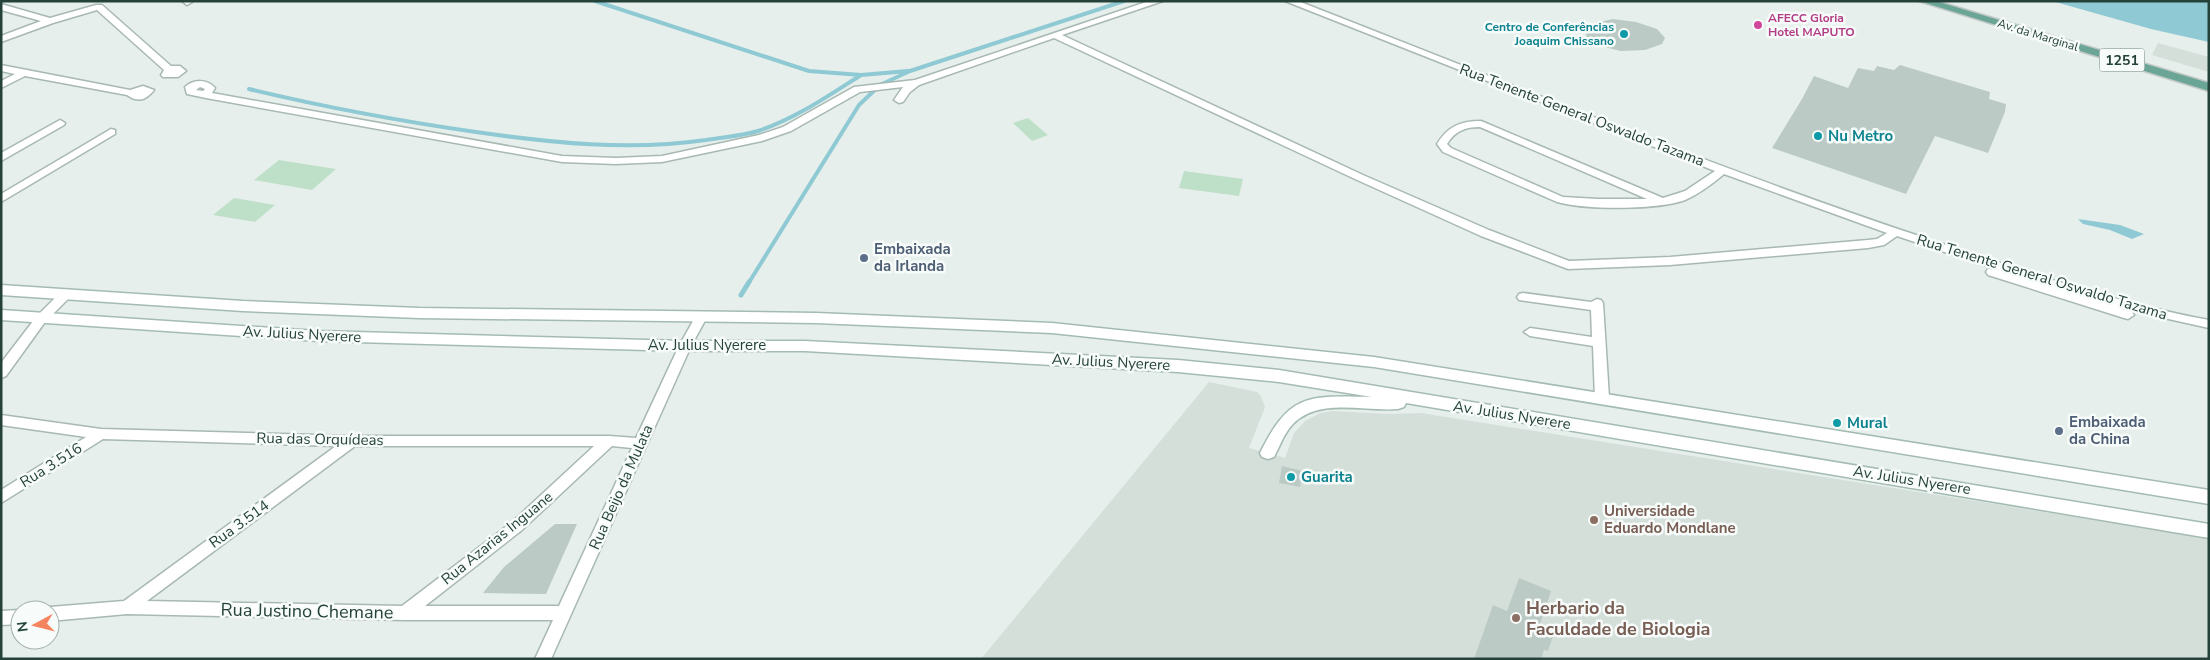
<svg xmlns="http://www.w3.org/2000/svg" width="2210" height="660" font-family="'Nunito Sans',sans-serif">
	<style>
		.built { fill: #d4dfda }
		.green { fill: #bfe0c8 }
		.water { fill: #8ec9d4 }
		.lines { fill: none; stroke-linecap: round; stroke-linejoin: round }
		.stream-far1 { stroke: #8ec9d4; stroke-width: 4 }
		.stream { stroke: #8ec9d4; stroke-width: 5 }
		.building { fill: #bbcac4 }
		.minor-casing { stroke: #a8b8b2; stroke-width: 3 }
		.secondary-casing { stroke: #a4bbb3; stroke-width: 3 }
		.primary-casing { stroke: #c2cac8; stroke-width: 3 }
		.minor { fill: #fff; fill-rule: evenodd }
		.secondary { fill: #fff; fill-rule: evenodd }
		.primary { fill: #6aa596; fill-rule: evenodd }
		.hotel-dot { fill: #d1479c; stroke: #f7fbf9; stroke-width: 2 }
		.culture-dot { fill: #0f9aa8; stroke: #f7fbf9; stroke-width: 2 }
		.service-dot { fill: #5c6f8a; stroke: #f7fbf9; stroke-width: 2 }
		.education-dot { fill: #8d6e63; stroke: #f7fbf9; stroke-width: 2 }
		.labels { text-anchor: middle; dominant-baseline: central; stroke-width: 5; stroke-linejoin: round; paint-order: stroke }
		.far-hotel-label { font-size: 12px; font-weight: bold; fill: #b23c85; stroke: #f7fbf9; text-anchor: start }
		.far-culture-label { font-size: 12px; font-weight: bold; fill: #0d838f; stroke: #f7fbf9; text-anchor: end }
		.far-street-label { font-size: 12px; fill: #24423a; stroke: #f7fbf9 }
		.shield { fill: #f7fbf9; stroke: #637a73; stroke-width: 1 }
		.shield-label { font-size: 14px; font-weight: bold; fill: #24423a }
		.street-label { font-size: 15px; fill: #24423a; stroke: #f7fbf9 }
		.culture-label { font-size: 15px; font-weight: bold; fill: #0d838f; stroke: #f7fbf9; text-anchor: start }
		.service-label { font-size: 15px; font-weight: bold; fill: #4e5e75; stroke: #f7fbf9; text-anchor: start }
		.education-label { font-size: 15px; font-weight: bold; fill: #785e54; stroke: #f7fbf9; text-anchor: start }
		.near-education-label { font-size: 18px; font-weight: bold; fill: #785e54; stroke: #f7fbf9; text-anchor: start }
		.near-street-label { font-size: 18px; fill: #24423a; stroke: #f7fbf9 }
	</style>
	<rect width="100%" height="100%" fill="#e6efeb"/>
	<path class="built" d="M2158 43 2209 57V72L2152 55Z
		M1209 382 1257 392 1261 396 1265 407 1249 448 1285 458 1294 433 1305 421 1320 413 1333 411 1390 414 1421 413 2209 538V659H981Z"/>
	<path class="green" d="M1028 118 1048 135 1032 141 1013 123Z
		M279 160 336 169 312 190 254 180Z
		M1184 171 1243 179 1239 196 1179 188Z
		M234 198 275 205 255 222 213 215Z"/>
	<path class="water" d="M2052 1H2209V42L2151 29Z
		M2078 219 2120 225 2144 234 2132 239 2110 230 2083 224Z"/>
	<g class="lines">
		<path class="stream-far1" d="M595 1 809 71 861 75 908 71
			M249 89C324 107 400 121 476 132 552 143 629 151 706 140 723 137 742 136 758 131 795 119 828 96 861 75
			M748 284 859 105 880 85 910 71 1124 1"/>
		<path class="stream" d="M741 295 749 282"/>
	</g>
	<path class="building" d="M1613 19 1636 22 1657 29 1665 38 1662 44 1645 50 1621 51 1600 46 1587 38 1585 30 1595 23Z
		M1900 65 1990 92 1989 99 2006 104 2005 112 1988 153 1935 136 1906 194 1772 148 1802 99 1814 76 1848 88 1858 68 1874 71 1877 66 1894 70Z
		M1282 466 1303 471 1300 487 1279 483Z
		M555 524H577L546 594 483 593 504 567Z
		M1519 578 1551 591 1540 624 1555 630 1548 651 1544 650 1541 659H1474L1493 605 1507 611Z"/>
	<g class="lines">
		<g class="minor-casing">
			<path id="minor" d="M182 1H191L192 2 187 5Z
				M1149 1H1163L1062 35 1363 175 1489 230 1569 261 1670 257 1868 240 1877 239 1887 233 1724 174C1712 184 1699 194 1685 200 1658 210 1585 210 1557 202L1443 152 1437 144C1448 126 1461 121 1481 121L1663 198 1685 191 1715 171 1285 1H1298C1506 82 1712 167 1925 238 2018 269 2112 302 2209 320V328L2119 308 2132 312 2134 315 2128 319 2124 318 1988 275 1986 272 1988 269 1998 270 1897 236 1884 245 1868 248 1670 265 1568 269 1481 236 1355 179 1054 38 919 85 910 92 903 102 899 103 894 100 903 87 860 92 791 131 762 141 662 162 616 164 562 162 206 98 187 94 185 87C194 79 207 79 215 88L212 93 562 156 616 158 662 156 759 135 783 127 854 87 915 80ZM200 87 205 89 203 91 196 90ZM1480 127 1647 199H1598L1563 197 1451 148 1447 144C1455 131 1465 127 1480 127Z
				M1 4 50 18 96 5H102L171 66H180L186 71 178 77H163L161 75 164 70 97 10 53 23 1 42V36L41 21 1 10Z
				M1 65 130 90 143 86 154 90C146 100 138 103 127 95L25 76 1 88V81L15 74 1 71Z
				M60 120 65 123 64 125 1 161V153Z
				M111 129 115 130V134L1 202V194Z
				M66 290 72 294 70 297 45 322 6 376 1 378V363L37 316 62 291Z
				M1523 293 1591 302 1597 299 1601 300 1603 303 1609 398 1607 401H1597L1595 398 1593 346 1530 336 1524 332 1530 328 1592 337 1591 310 1519 300 1517 297 1519 294Z
				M701 313 707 317 691 346 551 659H535L553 620H405L127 614 50 621V610H44L50 607 124 601 336 446 103 439 1 503V490L86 437 1 425V415L101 429 352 436H609L636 438 679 346 697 314ZM355 446H594L512 522 402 606 147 601ZM612 446 632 448 559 606H425L522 530Z
				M20 610V624L1 625V611Z"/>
		</g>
		<g class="secondary-casing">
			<path id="secondary" d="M1 285 243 301 419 308 816 313 1052 323 1374 357 2209 490V504L1374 367 1052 333 816 323 419 318 243 311 1 295Z
				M1 310 318 331 685 341H805L1178 360 1279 370 2209 524V538L1406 403 1404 407 1398 409C1365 412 1319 397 1293 424 1284 433 1280 446 1274 457L1268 459 1262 457 1260 453C1290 392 1309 396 1372 397L1279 382 1178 372 805 351H685L318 341 1 320Z"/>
		</g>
		<g class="primary-casing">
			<path id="primary" d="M1919 1H1936L2209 83V91Z"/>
		</g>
		<use href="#minor" class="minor"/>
		<use href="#secondary" class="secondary"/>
		<use href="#primary" class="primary"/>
	</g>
	<circle class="hotel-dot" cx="1758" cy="25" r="5"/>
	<g class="culture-dot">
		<circle cx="1624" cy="34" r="5"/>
		<circle cx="1818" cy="136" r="5"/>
		<circle cx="1837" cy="423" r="5"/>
		<circle cx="1291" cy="477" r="5"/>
	</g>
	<g class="service-dot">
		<circle cx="864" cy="258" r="5"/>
		<circle cx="2059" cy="431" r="5"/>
	</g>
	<g class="education-dot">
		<circle cx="1594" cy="520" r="5"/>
		<circle cx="1516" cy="618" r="5"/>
	</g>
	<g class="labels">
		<g class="far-hotel-label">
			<text x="1768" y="18">AFECC Gloria<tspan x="1768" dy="14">Hotel MAPUTO</tspan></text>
		</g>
		<g class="far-culture-label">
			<text x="1614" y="27">Centro de Conferências<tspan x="1614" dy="14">Joaquim Chissano</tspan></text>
		</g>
		<g class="far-street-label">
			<text transform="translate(2038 35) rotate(17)">Av. da Marginal</text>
		</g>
		<rect class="shield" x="2099.5" y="48.5" width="45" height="23" rx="4"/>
		<g class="shield-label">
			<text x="2122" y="60">1251</text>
		</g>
		<g class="street-label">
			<text transform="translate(1582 115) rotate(21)">Rua Tenente General Oswaldo Tazama</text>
			<text transform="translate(2042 277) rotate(17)">Rua Tenente General Oswaldo Tazama</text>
			<text transform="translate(302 334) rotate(3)">Av. Julius Nyerere</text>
			<text x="707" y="345">Av. Julius Nyerere</text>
			<text transform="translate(1111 362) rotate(3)">Av. Julius Nyerere</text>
			<text transform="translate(1512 415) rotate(9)">Av. Julius Nyerere</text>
			<text transform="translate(320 439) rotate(1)">Rua das Orquídeas</text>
			<text transform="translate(51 465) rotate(-32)">Rua 3.516</text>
			<text transform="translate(1912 480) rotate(9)">Av. Julius Nyerere</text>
			<text transform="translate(621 487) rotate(-66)">Rua Beijo da Mulata</text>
			<text transform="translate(239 524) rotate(-36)">Rua 3.514</text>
			<text transform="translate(497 538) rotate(-39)">Rua Azarias Inguane</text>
		</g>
		<g class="culture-label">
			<text x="1828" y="136">Nu Metro</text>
			<text x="1847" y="423">Mural</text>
			<text x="1301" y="477">Guarita</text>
		</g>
		<g class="service-label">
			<text x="874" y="249">Embaixada<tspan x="874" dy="17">da Irlanda</tspan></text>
			<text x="2069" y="422">Embaixada<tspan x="2069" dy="17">da China</tspan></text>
		</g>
		<g class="education-label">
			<text x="1604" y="511">Universidade<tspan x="1604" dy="17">Eduardo Mondlane</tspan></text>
		</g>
		<g class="near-education-label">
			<text x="1526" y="608">Herbario da<tspan x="1526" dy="21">Faculdade de Biologia</tspan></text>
		</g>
		<g class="near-street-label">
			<text transform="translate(307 611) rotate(1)">Rua Justino Chemane</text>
		</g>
	</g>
	<rect width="2210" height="660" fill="none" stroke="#24423a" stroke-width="5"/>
	<g transform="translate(35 625) rotate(263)"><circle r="24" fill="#f7fbf9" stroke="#a3b1ad"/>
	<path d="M0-4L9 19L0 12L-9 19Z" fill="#f4845f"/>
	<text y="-8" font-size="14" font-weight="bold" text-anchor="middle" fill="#24423a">N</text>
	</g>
</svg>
